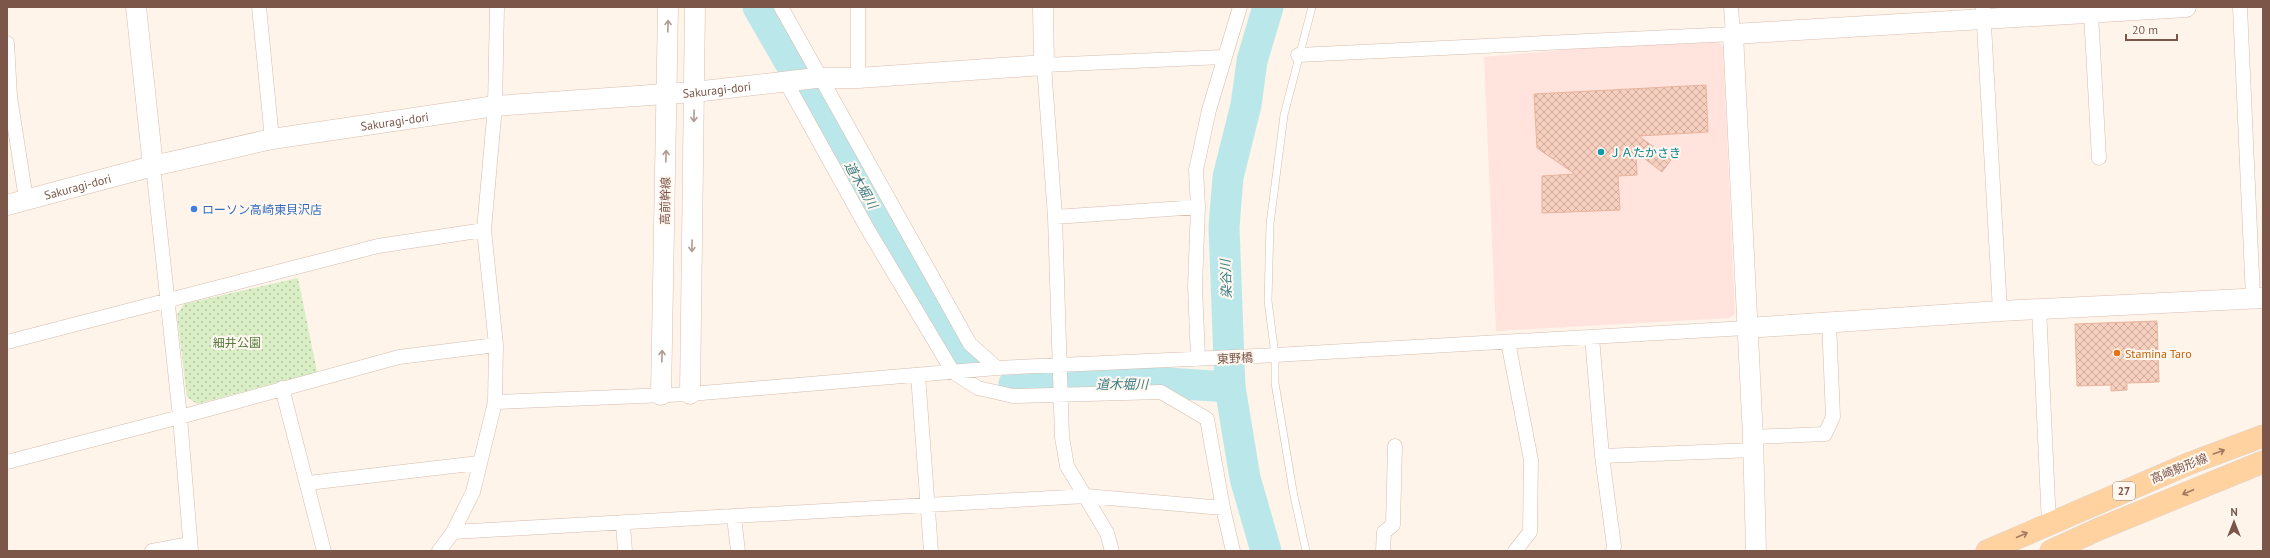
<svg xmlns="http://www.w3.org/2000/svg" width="2270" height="558" font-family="'PT Sans','Noto Sans JP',sans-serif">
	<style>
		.commercial { fill: #ffe3dc }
		.green { fill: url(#green-dots) }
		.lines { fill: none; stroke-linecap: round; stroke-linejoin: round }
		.river { stroke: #bae8ea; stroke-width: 31 }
		.building { fill: url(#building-cross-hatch); stroke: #eab39d }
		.lane-casing { stroke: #d4bcaf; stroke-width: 8 }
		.street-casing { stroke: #d4bcaf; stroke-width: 15 }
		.secondary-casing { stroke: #dabdaf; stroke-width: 21 }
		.primary-casing { stroke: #ddd3d0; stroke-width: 23 }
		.lane { stroke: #fff; stroke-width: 7 }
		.street { stroke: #fff; stroke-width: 14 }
		.secondary { stroke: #fff; stroke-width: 20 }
		.primary { stroke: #ffd29f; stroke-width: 22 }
		.oneway { stroke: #b09a92 }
		.oneway2 { stroke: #a37b63 }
		.culture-dot { fill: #0f9aa8; stroke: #fff8f1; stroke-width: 1.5 }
		.shop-dot { fill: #3f7fe0; stroke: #fff8f1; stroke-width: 1.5 }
		.food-dot { fill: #e8710a; stroke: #fff8f1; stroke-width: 1.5 }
		.labels { text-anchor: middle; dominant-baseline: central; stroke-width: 4; stroke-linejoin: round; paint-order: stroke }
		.shield { fill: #fff8f1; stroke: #a3877b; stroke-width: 1 }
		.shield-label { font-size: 11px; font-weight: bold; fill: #7b5649 }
		.street-label { font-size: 12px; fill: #7b5649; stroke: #fff8f1 }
		.culture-label { font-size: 12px; fill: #0d838f; stroke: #fff8f1; text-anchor: start }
		.shop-label { font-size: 12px; fill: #366cbe; stroke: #fff8f1; text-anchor: start }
		.park-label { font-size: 12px; fill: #567c3d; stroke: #fff8f1 }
		.food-label { font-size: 12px; fill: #c56008; stroke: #fff8f1; text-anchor: start }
		.water-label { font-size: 13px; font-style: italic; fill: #3b7c82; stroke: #fff8f1 }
	</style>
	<defs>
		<pattern id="green-dots" width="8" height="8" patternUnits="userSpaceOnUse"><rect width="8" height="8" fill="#d9eec5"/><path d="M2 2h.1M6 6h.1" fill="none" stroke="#b5c4a2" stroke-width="1.8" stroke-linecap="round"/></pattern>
		<pattern id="building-cross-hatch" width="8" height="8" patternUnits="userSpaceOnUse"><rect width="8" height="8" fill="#f6cfbe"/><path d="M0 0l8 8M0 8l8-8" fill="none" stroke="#ccab9c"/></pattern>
	</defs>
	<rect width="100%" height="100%" fill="#fef4e9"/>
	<path class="commercial" d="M1716 40 1723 46 1735 314 1729 318 1496 331 1484 57 1597 47Z"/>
	<path class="green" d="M298 278 317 372 197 404 187 397 177 315 184 304Z"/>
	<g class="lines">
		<path class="river" d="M758 7 959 355 967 361
			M1014 384 1167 383 1230 387
			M1266 551 1245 478 1230 387 1224 227 1228 177 1246 105 1252 61 1268 7"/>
	</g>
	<path class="building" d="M1706 85 1708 132 1639 136 1671 160 1662 172 1636 152 1637 175 1618 176 1620 210 1542 213V176L1575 174 1537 148 1534 94Z
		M2157 321 2159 382 2127 383V390L2111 391V385L2077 386 2075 324Z"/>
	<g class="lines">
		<g class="lane-casing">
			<path id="lane" d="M1306 551 1293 491 1275 383V355L1268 301 1270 224 1284 115 1312 7"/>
		</g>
		<g class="street-casing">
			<path id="street" d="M259 7 272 139
				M781 7 970 344 997 368
				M1983 7 2000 311
				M2240 7 2253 298
				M2091 13 2099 158
				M7 43 10 97 26 199
				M1298 55 1733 34 1731 7
				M858 78V7
				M786 82 867 228 953 372 978 388 1013 396 1161 392 1207 419 1223 508 1233 551
				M153 166 180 417 191 551
				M1055 217 1198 207
				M2039 308 2049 524
				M1592 337 1602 456 1614 546 1613 551
				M7 342 378 246 484 230
				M1508 342 1531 460 1530 532 1515 551
				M1198 359 1195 286 1198 207 1196 170 1209 110 1240 7
				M918 375 931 551
				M282 388 324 551
				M495 402 690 394 997 368 1275 355 1746 328
				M1753 437 1825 434 1833 417 1829 322
				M1602 456 1754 450
				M7 462 180 417 399 357 496 345
				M308 483 479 463
				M734 517 738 551
				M623 524 625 551
				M453 532 1086 496 1223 508
				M152 551 190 544
				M439 551 453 532 473 492 495 402 496 345 484 230 495 106 497 7
				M1112 551 1107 533 1067 466 1062 437 1055 217 1044 65 1223 57
				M1383 551 1384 532 1393 525 1395 446"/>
		</g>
		<g class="secondary-casing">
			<g id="secondary">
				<path d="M136 7 153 166"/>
				<path id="s1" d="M7 205 153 166 272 139 495 106 694 92 816 78H858L1044 65 1043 7"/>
				<path d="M1746 328 2000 311 2263 298"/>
				<path d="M690 394 695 7"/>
				<path d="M661 395 668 7"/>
				<path d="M1756 551 1753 437 1733 34 2186 7"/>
			</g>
		</g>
		<g class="primary-casing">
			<path id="primary" d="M1987 551 2188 464 2263 436
				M2051 551 2099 529 2263 462"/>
		</g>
		<use href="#lane" class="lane"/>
		<use href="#street" class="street"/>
		<use href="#secondary" class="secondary"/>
		<use href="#primary" class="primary"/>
	</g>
	<defs><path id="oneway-shaft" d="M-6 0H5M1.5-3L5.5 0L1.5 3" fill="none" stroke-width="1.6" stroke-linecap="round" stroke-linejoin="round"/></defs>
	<g class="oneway">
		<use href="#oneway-shaft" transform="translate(668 26) rotate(-89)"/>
		<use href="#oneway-shaft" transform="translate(694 116) rotate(91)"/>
		<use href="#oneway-shaft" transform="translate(666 156) rotate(-89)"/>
		<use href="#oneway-shaft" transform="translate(692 246) rotate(91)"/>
		<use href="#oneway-shaft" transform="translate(662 356) rotate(-89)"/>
	</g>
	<g class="oneway2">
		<use href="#oneway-shaft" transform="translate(2219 452) rotate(-20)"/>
		<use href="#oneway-shaft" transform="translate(2188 492) rotate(157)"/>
		<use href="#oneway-shaft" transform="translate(2022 535) rotate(-24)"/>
	</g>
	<circle class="culture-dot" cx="1601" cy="152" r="4"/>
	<circle class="shop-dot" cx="194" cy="209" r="4"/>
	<circle class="food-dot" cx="2117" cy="353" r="4"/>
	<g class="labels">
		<rect class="shield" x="2113" y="482" width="22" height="18" rx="3"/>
		<g class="shield-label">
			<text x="2124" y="491">27</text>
		</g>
		<g class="street-label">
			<text stroke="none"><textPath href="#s1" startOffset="721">Sakuragi-dori</textPath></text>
			<text stroke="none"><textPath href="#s1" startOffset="397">Sakuragi-dori</textPath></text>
			<text stroke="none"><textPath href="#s1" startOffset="73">Sakuragi-dori</textPath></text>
			<text transform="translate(665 201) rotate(-89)">高前幹線</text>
			<text transform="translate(1235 358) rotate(-3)">東野橋</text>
			<text transform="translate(2179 468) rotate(-22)">高崎駒形線</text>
		</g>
		<g class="culture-label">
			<text x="1609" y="152">ＪＡたかさき</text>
		</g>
		<g class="shop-label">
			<text x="202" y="209">ローソン高崎東貝沢店</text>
		</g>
		<g class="park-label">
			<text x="237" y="342">細井公園</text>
		</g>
		<g class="food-label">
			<text x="2125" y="353">Stamina Taro</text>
		</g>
		<g class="water-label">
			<text transform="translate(861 185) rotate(60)">道木堀川</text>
			<text transform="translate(1226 279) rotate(-92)">染谷川</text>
			<text x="1122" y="384">道木堀川</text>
		</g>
	</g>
	<rect width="2270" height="558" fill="none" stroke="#7b5649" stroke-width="16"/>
	<g transform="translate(2234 522)" stroke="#fff8f1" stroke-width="3" paint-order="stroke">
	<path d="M0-3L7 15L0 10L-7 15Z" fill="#7b5649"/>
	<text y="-6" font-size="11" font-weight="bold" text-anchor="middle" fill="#7b5649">N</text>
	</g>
	<path d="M2126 34v6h51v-6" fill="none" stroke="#7b5649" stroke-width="2"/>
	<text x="2132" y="34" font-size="12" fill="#7b5649" stroke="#fff8f1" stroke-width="3" paint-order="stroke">20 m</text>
</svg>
